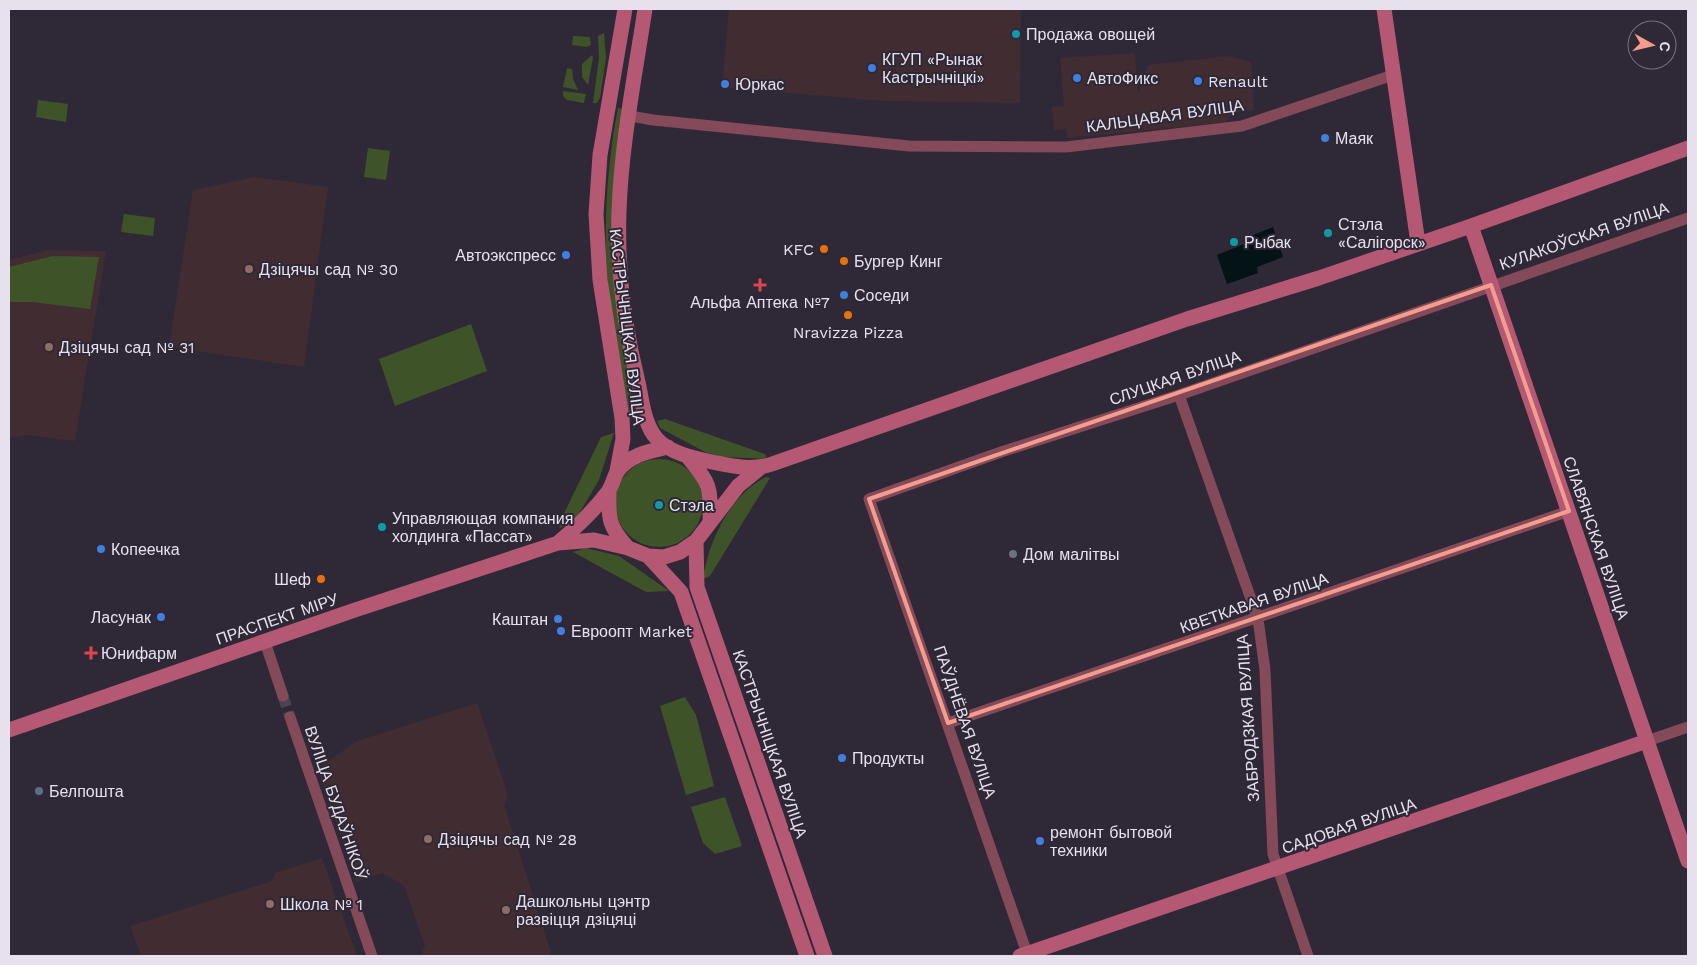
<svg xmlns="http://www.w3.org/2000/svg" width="1697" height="965" font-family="'Work Sans',sans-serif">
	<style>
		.commercial { fill: #412d31 }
		.green { fill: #3e5428 }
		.water { fill: #031316 }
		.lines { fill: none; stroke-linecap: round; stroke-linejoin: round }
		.street-tunnel { stroke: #4a4452; stroke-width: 11; stroke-dasharray: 11 5.5; stroke-linecap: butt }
		.street { stroke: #844a59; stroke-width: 11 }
		.secondary { stroke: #b55873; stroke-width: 15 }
		.marked { fill: none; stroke: #f49d8d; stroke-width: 4; stroke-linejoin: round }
		.culture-dot { fill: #0f9aa8; stroke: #2f2837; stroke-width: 2 }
		.shop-dot { fill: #3f7fe0; stroke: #2f2837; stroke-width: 2 }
		.food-dot { fill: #e8710a; stroke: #2f2837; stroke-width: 2 }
		.education-dot { fill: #8d6e63; stroke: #2f2837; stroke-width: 2 }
		.health-dot { fill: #e0444e; stroke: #2f2837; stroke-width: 2 }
		.worship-dot { fill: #6b7280; stroke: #2f2837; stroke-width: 2 }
		.service-dot { fill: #5c6f8a; stroke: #2f2837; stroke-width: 2 }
		.labels { text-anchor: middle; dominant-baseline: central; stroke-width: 4; stroke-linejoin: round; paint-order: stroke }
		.poi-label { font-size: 16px; fill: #e6e1ec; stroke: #2f2837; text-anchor: start }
		.street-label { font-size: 16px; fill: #e6e1ec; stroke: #2f2837 }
	</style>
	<rect width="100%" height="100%" fill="#2f2837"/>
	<path class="commercial" d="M729 9H1021L1020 103 882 101 722 87Z
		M1135 53 1138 95 1148 65 1228 56 1251 62 1254 110 1232 113 1226 122 1141 131 1067 138 1066 129 1054 130 1052 107 1064 106 1060 58Z
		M254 177 328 187 304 367 169 347 193 190Z
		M48 250 106 251 75 441 27 435 9 438V260Z
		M477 703 508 795 504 805 552 956H420L425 946 404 885 382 873 356 882 318 768 357 741Z
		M322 858 357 956H141L130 926 272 881 275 873Z"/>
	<path class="green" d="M604 33 606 58 600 98 597 103H593L599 58 598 36Z
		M573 36 590 37 591 45 586 47 572 45Z
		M592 55 593 58 588 85 582 77V64Z
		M567 68 572 69 573 79 578 90 563 87Z
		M563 91 586 94 584 103 567 100 563 96Z
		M38 100 68 104 66 122 36 117Z
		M618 108 623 109 620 328 635 411 629 413C623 381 615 348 611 316 602 248 605 175 618 108Z
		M368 148 390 151 386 180 364 177Z
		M124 214 155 218 153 236 121 232Z
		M53 256 99 257 90 309 32 302H9V267Z
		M471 324 487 371 395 406 379 359Z
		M665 419 765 454 767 459 723 457 707 453 660 428 657 421Z
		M614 433 599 480 574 522 560 528 559 524 601 437Z
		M615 503a44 44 0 1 1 88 0a44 44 0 1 1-88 0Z
		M766 477 770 478 710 576 703 579C709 540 730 495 766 477Z
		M586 548 619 556 669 591 646 592 573 552Z
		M685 697 696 715 714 786 686 795 660 706Z
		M725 797 742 846 715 854 703 843 691 807Z"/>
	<path class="water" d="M1273 227 1283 257 1257 267 1258 273 1227 284 1217 255 1244 244 1243 239Z"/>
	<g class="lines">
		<path class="street-tunnel" d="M283 696 290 717"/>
		<path class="street" d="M630 116 653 120 909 146 1066 147 1242 126 1393 75
			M1179 395 1258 619 1265 670 1273 854 1308 956
			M265 642 283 696
			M290 717 372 956
			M948 723 1569 511
			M1647 741 1688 727
			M1028 956 869 499 1001 452 1179 395 1688 218"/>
		<path class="secondary" d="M645 9C635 75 621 146 619 212 617 269 624 326 638 382 642 400 644 425 657 439 670 453 693 458 712 462 732 466 752 471 772 464L1187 319 1319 278 1471 226 1688 148
			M1384 9 1418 243
			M1471 226 1688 861
			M688 457C710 484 711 486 710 521
			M617 471 623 439 622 418 600 280 596 214 600 155 625 9
			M609 491C608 519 609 527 628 548
			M696 541 697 587 825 956
			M558 543C576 527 593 512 607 493 612 487 613 479 617 472 628 455 650 451 668 447
			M648 556 681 592 807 956
			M9 730 355 610 558 543 594 540 628 548 648 556 664 557 680 552 696 541 738 486 760 468
			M1020 956 1647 741"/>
	</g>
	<path class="marked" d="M1491 285 1569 511 948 723 869 499Z"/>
	<g class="culture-dot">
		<circle cx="1016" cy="34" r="5"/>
		<circle cx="1328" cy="233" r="5"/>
		<circle cx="1234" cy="242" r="5"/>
		<circle cx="659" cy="505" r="5"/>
		<circle cx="382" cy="527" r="5"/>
	</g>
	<g class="shop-dot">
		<circle cx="872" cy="68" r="5"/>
		<circle cx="1077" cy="78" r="5"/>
		<circle cx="1198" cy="81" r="5"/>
		<circle cx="725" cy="84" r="5"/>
		<circle cx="1325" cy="138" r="5"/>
		<circle cx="566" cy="255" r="5"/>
		<circle cx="844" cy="295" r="5"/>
		<circle cx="101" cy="549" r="5"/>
		<circle cx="161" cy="617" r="5"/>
		<circle cx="558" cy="619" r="5"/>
		<circle cx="561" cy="631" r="5"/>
		<circle cx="842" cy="758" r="5"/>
		<circle cx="1040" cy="841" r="5"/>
	</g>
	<g class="food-dot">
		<circle cx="824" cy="249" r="5"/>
		<circle cx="844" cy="261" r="5"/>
		<circle cx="848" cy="315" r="5"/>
		<circle cx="321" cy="579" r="5"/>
	</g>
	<g class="education-dot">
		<circle cx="249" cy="269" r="5"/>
		<circle cx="49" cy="347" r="5"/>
		<circle cx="428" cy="839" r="5"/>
		<circle cx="270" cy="904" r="5"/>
		<circle cx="506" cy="910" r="5"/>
	</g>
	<g class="health-dot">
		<path d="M757.5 277.5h5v5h5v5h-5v5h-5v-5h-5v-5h5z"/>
		<path d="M88.5 645.5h5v5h5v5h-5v5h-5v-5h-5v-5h5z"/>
	</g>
	<circle class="worship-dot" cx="1013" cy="554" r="5"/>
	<circle class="service-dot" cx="39" cy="791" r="5"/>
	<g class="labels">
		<g class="poi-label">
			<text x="1026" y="34">Продажа овощей</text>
			<text x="882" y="59">КГУП «Рынак<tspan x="882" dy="18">Кастрычніцкі»</tspan></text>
			<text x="1087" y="78">АвтоФикс</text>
			<text x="1208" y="81">Renault</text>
			<text x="735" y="84">Юркас</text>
			<text x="1335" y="138">Маяк</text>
			<text x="1338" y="224">Стэла<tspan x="1338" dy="18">«Салігорск»</tspan></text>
			<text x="1244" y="242">Рыбак</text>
			<text x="814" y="249" text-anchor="end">KFC</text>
			<text x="556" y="255" text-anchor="end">Автоэкспресс</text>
			<text x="854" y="261">Бургер Кинг</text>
			<text x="259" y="269">Дзіцячы сад № 30</text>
			<text x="854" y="295">Соседи</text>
			<text x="760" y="302" text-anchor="middle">Альфа Аптека №7</text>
			<text x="848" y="332" text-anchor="middle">Nravizza Pizza</text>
			<text x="59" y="347">Дзіцячы сад № 31</text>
			<text x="669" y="505">Стэла</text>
			<text x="392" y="518">Управляющая компания<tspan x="392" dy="18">холдинга «Пассат»</tspan></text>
			<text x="111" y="549">Копеечка</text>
			<text x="1023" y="554">Дом малітвы</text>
			<text x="311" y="579" text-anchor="end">Шеф</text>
			<text x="151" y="617" text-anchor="end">Ласунак</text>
			<text x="548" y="619" text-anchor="end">Каштан</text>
			<text x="571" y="631">Евроопт Market</text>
			<text x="101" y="653">Юнифарм</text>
			<text x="852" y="758">Продукты</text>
			<text x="49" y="791">Белпошта</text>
			<text x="1050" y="832">ремонт бытовой<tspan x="1050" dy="18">техники</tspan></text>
			<text x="438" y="839">Дзіцячы сад № 28</text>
			<text x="516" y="901">Дашкольны цэнтр<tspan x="516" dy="18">развіцця дзіцяці</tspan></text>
			<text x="280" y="904">Школа № 1</text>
		</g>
		<g class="street-label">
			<text transform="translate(1165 116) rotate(-8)">КАЛЬЦАВАЯ ВУЛІЦА</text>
			<text transform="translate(1584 236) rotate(-19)">КУЛАКОЎСКАЯ ВУЛІЦА</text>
			<text transform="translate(627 327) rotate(83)">КАСТРЫЧНІЦКАЯ ВУЛІЦА</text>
			<text transform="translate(1175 378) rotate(-19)">СЛУЦКАЯ ВУЛІЦА</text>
			<text transform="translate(1596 538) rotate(71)">СЛАВЯНСКАЯ ВУЛІЦА</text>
			<text transform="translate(1254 603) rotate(-19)">КВЕТКАВАЯ ВУЛІЦА</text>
			<text transform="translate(277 619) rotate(-19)">ПРАСПЕКТ МІРУ</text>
			<text transform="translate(1248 718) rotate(-94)">ЗАБРОДЗКАЯ ВУЛІЦА</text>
			<text transform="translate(965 722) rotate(71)">ПАЎДНЁВАЯ ВУЛІЦА</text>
			<text transform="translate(770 744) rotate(71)">КАСТРЫЧНІЦКАЯ ВУЛІЦА</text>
			<text transform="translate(336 803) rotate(71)">ВУЛІЦА БУДАЎНІКОЎ</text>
			<text transform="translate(1349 826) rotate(-19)">САДОВАЯ ВУЛІЦА</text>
		</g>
	</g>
	<rect width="1697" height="965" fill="none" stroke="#e6e1ec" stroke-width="20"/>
	<g transform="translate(1652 45) rotate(98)"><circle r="24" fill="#2f2837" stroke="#78727f"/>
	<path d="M0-4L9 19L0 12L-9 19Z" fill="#f49d8d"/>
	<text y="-8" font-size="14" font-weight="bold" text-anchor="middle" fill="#e6e1ec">С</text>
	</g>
</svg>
